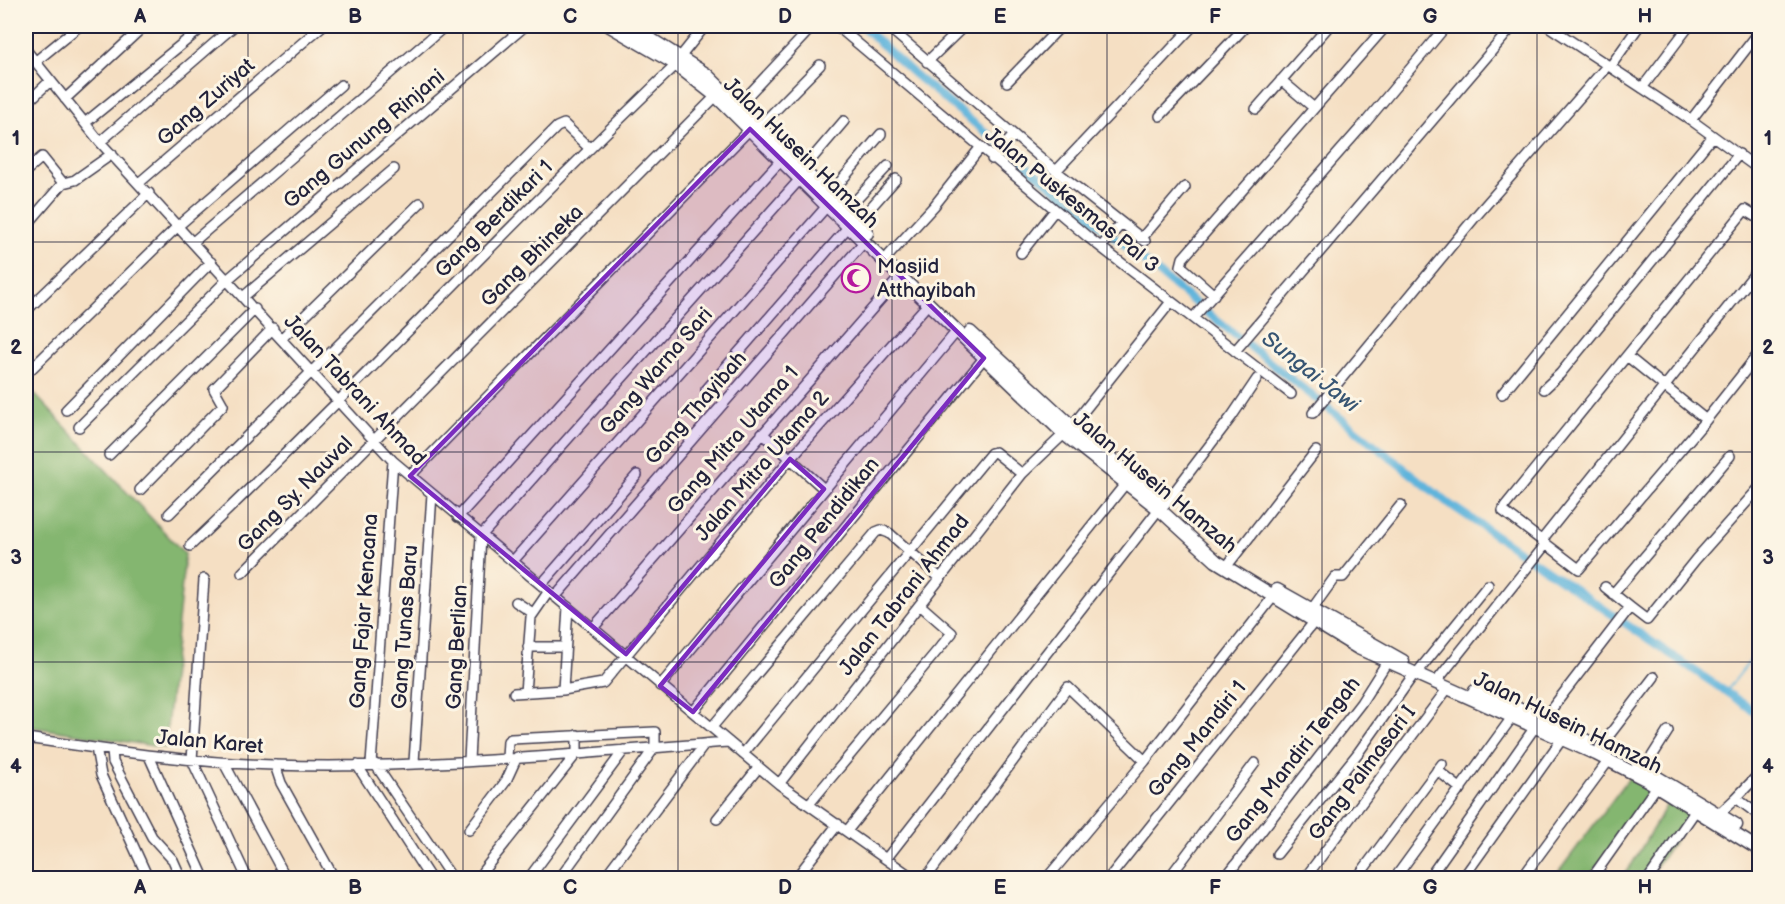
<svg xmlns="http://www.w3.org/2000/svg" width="1785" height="904" font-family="'Balsamiq Sans',sans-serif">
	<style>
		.forest { fill: #84b66f; stroke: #536c55; stroke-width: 1.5 }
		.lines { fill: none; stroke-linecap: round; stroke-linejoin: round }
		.stream { stroke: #5fb4db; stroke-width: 2 }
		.canal { stroke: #5fb4db; stroke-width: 8 }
		.street-casing { stroke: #423e4f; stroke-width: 12 }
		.secondary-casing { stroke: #423e4f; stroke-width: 15 }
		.street { stroke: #fff; stroke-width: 9 }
		.secondary { stroke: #fff; stroke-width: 12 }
		.marked { fill: #7b2cbf; fill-opacity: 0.2; stroke: #7b2cbf; stroke-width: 4.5; stroke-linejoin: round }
		.grid { fill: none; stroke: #22223b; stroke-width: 1.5; stroke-opacity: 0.55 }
		.labels { text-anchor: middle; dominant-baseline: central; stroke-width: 6; stroke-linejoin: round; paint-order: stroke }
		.street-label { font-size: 21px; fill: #22223b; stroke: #fcf5e5 }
		.poi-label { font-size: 21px; fill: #22223b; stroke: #fcf5e5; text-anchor: start }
		.water-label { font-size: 22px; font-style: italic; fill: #375573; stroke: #fcf5e5 }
		.neatline { fill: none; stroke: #22223b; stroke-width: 2 }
		.grid-label { font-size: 20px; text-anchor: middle; font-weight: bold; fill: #22223b }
	</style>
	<rect width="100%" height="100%" fill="#fcf5e5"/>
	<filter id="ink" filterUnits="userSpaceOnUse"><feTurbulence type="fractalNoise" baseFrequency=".0167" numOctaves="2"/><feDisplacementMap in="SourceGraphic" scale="12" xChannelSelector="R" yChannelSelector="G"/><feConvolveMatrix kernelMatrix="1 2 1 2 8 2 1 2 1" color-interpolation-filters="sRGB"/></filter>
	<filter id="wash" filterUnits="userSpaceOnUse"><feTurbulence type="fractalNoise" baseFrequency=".008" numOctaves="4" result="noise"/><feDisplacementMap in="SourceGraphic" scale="24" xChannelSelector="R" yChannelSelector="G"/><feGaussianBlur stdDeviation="1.35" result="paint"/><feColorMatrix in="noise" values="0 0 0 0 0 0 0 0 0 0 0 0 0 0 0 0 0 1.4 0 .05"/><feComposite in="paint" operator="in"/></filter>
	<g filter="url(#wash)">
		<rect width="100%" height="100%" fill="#f5dfc3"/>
		<path class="forest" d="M27 386 185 554 165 748 26 726Z
			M1632 774 1657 788 1588 878H1554Z
			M1676 789 1700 804 1648 878H1621L1632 864Z"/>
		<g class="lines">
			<path class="stream" d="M1725 693 1760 648"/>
			<path class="canal" d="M862 26 915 75 1200 307 1448 503 1760 715"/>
		</g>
	</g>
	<g filter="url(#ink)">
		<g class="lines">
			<g class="street-casing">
				<path id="street" d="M837 26 1089 238 1291 394
					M887 26 1056 171 1193 26
					M1548 26 1691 120 1760 170
					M26 50 100 142 393 461 779 784 913 878
					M681 56 705 26
					M35 62 79 26
					M927 62 964 26
					M1610 67 1639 26
					M1281 80 1314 108
					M1007 82 1061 26
					M1642 88 1689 26
					M65 99 144 26
					M26 104 50 81
					M739 105 813 26
					M1256 109 1329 26
					M1160 116 1246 26
					M1691 120 1760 31
					M85 123 204 26
					M760 126 820 65
					M100 142 234 26
					M992 159 1013 136
					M803 169 844 121
					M26 171 42 157 63 183
					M1056 171 1145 241
					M140 182 322 26
					M829 195 881 134
					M841 216 888 166
					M1760 219 1745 210 1505 506 1503 511 1579 569 1706 420 1760 352
					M857 223 896 179
					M26 226 63 183 75 180 112 154
					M1141 239 1185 187
					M193 242 445 26
					M1101 247 1122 223
					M1021 253 1055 210
					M889 255 934 206 980 148
					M1214 295 1181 266 1183 258 1386 26
					M243 297 394 169
					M26 311 149 193
					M1193 318 1365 123 1446 26
					M282 338 420 203
					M1235 351 1513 26
					M1627 356 1706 420
					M26 374 178 226 341 85
					M1544 389 1560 374 1739 154
					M706 390 849 226
					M1502 394 1713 136
					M66 410 211 262
					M1313 413 1476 216 1608 65
					M1072 426 1170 303
					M79 427 227 280 525 26
					M762 433 824 489
					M109 455 255 309
					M410 476 750 129
					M140 490 223 405 214 389 273 328
					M1165 504 1232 416 1257 379
					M169 514 557 127 564 124 589 148
					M458 517 781 160
					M1541 541 1760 267
					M190 546C356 389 511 222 676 65
					M513 561 827 206
					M1230 562 1316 451
					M242 573 716 96
					M204 579 192 760 247 878
					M541 585 637 475
					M1613 594 1730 456
					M555 597 865 241
					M516 602 533 613
					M1630 607 1647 620 1696 559 1760 487
					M1312 609 1335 577H1343L1401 505
					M593 628 900 277
					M528 647H565
					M1420 669 1488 585
					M1440 677 1546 544
					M660 686 957 331
					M563 690 568 607
					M525 692 531 617 549 591
					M514 693 563 690 603 683 790 459 928 304
					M693 712 984 358
					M1543 720 1630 607 1605 587
					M712 727 876 532 881 530 889 533 940 578
					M26 738C108 750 191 763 274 765 425 770 578 753 729 742
					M1600 747 1654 677
					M96 748 101 775 148 878
					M112 750 113 762 152 837 173 860 181 878
					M743 754 991 453 995 452 1022 474
					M149 756 204 878
					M507 758 508 741 511 739 655 732V747L560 878
					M469 760 481 536 800 179
					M414 762 432 494
					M224 763 286 878
					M371 764 393 461
					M375 764 452 878
					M275 765 281 783 334 878
					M357 765 430 878
					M1644 769 1668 731
					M1437 770 1461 789
					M779 784 1022 474 1064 434
					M1736 798 1760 773
					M809 804 952 633 920 605
					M1719 814 1736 798 1760 816
					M717 819 759 767
					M469 830 506 781 517 757
					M847 831 1126 483
					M1277 854 1358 753 1414 674
					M886 859 1159 509
					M483 871 577 753V735
					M529 878 624 750
					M604 878 705 744
					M796 878 838 824
					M926 878 1068 687 1145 761
					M1047 878 1145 761 1273 597
					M1109 878 1314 622
					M1169 878 1255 763
					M1225 878 1361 703 1387 662
					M1305 878 1448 688
					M1357 878 1442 764
					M1395 878 1513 716
					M1429 878 1535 727
					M1463 878 1562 739
					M1522 878 1609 760
					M1592 878 1657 786
					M1649 878 1696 810"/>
			</g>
			<g class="secondary-casing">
				<path id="secondary" d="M610 26 674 63 716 96 827 206 1064 434 1159 509 1216 561 1358 648 1596 754 1647 780 1760 850
					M630 26 706 74 867 233
					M970 332 1065 420 1162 501
					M1277 590 1403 661
					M1475 691 1512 705 1587 741
					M1638 766 1736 825"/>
			</g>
			<use href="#street" class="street"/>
			<use href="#secondary" class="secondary"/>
		</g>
	</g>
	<path class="marked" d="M750 129 984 358 693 712 660 686 824 489 790 459 626 654 410 476Z"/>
	<path class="grid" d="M248 26V878M463 26V878M678 26V878M892 26V878M1107 26V878M1322 26V878M1537 26V878M26 242H1760M26 452H1760M26 662H1760"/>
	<defs>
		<g id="mosque-ring" transform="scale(1.5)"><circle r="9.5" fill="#fcf5e5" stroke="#b5179e" stroke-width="1.5"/><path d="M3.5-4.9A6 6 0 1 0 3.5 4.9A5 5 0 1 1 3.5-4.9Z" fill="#b5179e"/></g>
	</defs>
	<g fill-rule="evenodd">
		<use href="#mosque-ring" x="856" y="278"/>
	</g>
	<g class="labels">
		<g class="street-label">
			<text transform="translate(206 102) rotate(-41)">Gang Zuriyat</text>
			<text transform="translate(364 139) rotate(-40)">Gang Gunung Rinjani</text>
			<text transform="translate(801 153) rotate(44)">Jalan Husein Hamzah</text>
			<text transform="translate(1072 200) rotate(39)">Jalan Puskesmas Pal 3</text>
			<text transform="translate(494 219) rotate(-45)">Gang Berdikari 1</text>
			<text transform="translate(532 256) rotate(-45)">Gang Bhineka</text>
			<text transform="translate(656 371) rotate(-49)">Gang Warna Sari</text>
			<text transform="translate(355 390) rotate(47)">Jalan Tabrani Ahmad</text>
			<text transform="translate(696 408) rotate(-49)">Gang Thayibah</text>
			<text transform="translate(733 440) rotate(-49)">Gang Mitra Utama 1</text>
			<text transform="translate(762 466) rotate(-49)">Jalan Mitra Utama 2</text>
			<text transform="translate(1155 483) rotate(40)">Jalan Husein Hamzah</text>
			<text transform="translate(295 494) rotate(-45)">Gang Sy. Nauval</text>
			<text transform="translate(824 523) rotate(-51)">Gang Pendidikan</text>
			<text transform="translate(904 595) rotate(-52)">Jalan Tabrani Ahmad</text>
			<text transform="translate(364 611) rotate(-86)">Gang Fajar Kencana</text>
			<text transform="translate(405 627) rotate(-86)">Gang Tunas Baru</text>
			<text transform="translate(457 647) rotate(-87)">Gang Berlian</text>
			<text transform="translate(1568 723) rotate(26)">Jalan Husein Hamzah</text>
			<text transform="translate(1197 739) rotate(-51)">Gang Mandiri 1</text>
			<text transform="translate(210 742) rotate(5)">Jalan Karet</text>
			<text transform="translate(1293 760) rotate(-52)">Gang Mandiri Tengah</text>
			<text transform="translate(1362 773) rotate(-53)">Gang Palmasari I</text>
		</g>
		<g class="poi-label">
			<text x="877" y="266">Masjid<tspan x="877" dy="24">Atthayibah</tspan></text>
		</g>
		<g class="water-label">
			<text transform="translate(1310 372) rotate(38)">Sungai Jawi</text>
		</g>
	</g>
	<rect width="1785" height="904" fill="none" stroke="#fcf5e5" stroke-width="66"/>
	<rect x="33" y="33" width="1719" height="838" class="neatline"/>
	<g class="grid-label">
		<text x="140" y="23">A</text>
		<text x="355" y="23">B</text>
		<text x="570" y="23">C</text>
		<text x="785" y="23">D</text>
		<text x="1000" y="23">E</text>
		<text x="1215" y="23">F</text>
		<text x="1430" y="23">G</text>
		<text x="1645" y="23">H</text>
		<text x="16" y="145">1</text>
		<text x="1768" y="145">1</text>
		<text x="16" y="354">2</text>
		<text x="1768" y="354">2</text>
		<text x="16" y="564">3</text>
		<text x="1768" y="564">3</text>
		<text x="16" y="773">4</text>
		<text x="1768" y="773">4</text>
		<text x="140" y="894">A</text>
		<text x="355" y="894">B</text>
		<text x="570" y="894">C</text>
		<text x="785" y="894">D</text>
		<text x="1000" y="894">E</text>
		<text x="1215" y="894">F</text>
		<text x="1430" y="894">G</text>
		<text x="1645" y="894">H</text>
	</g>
</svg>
